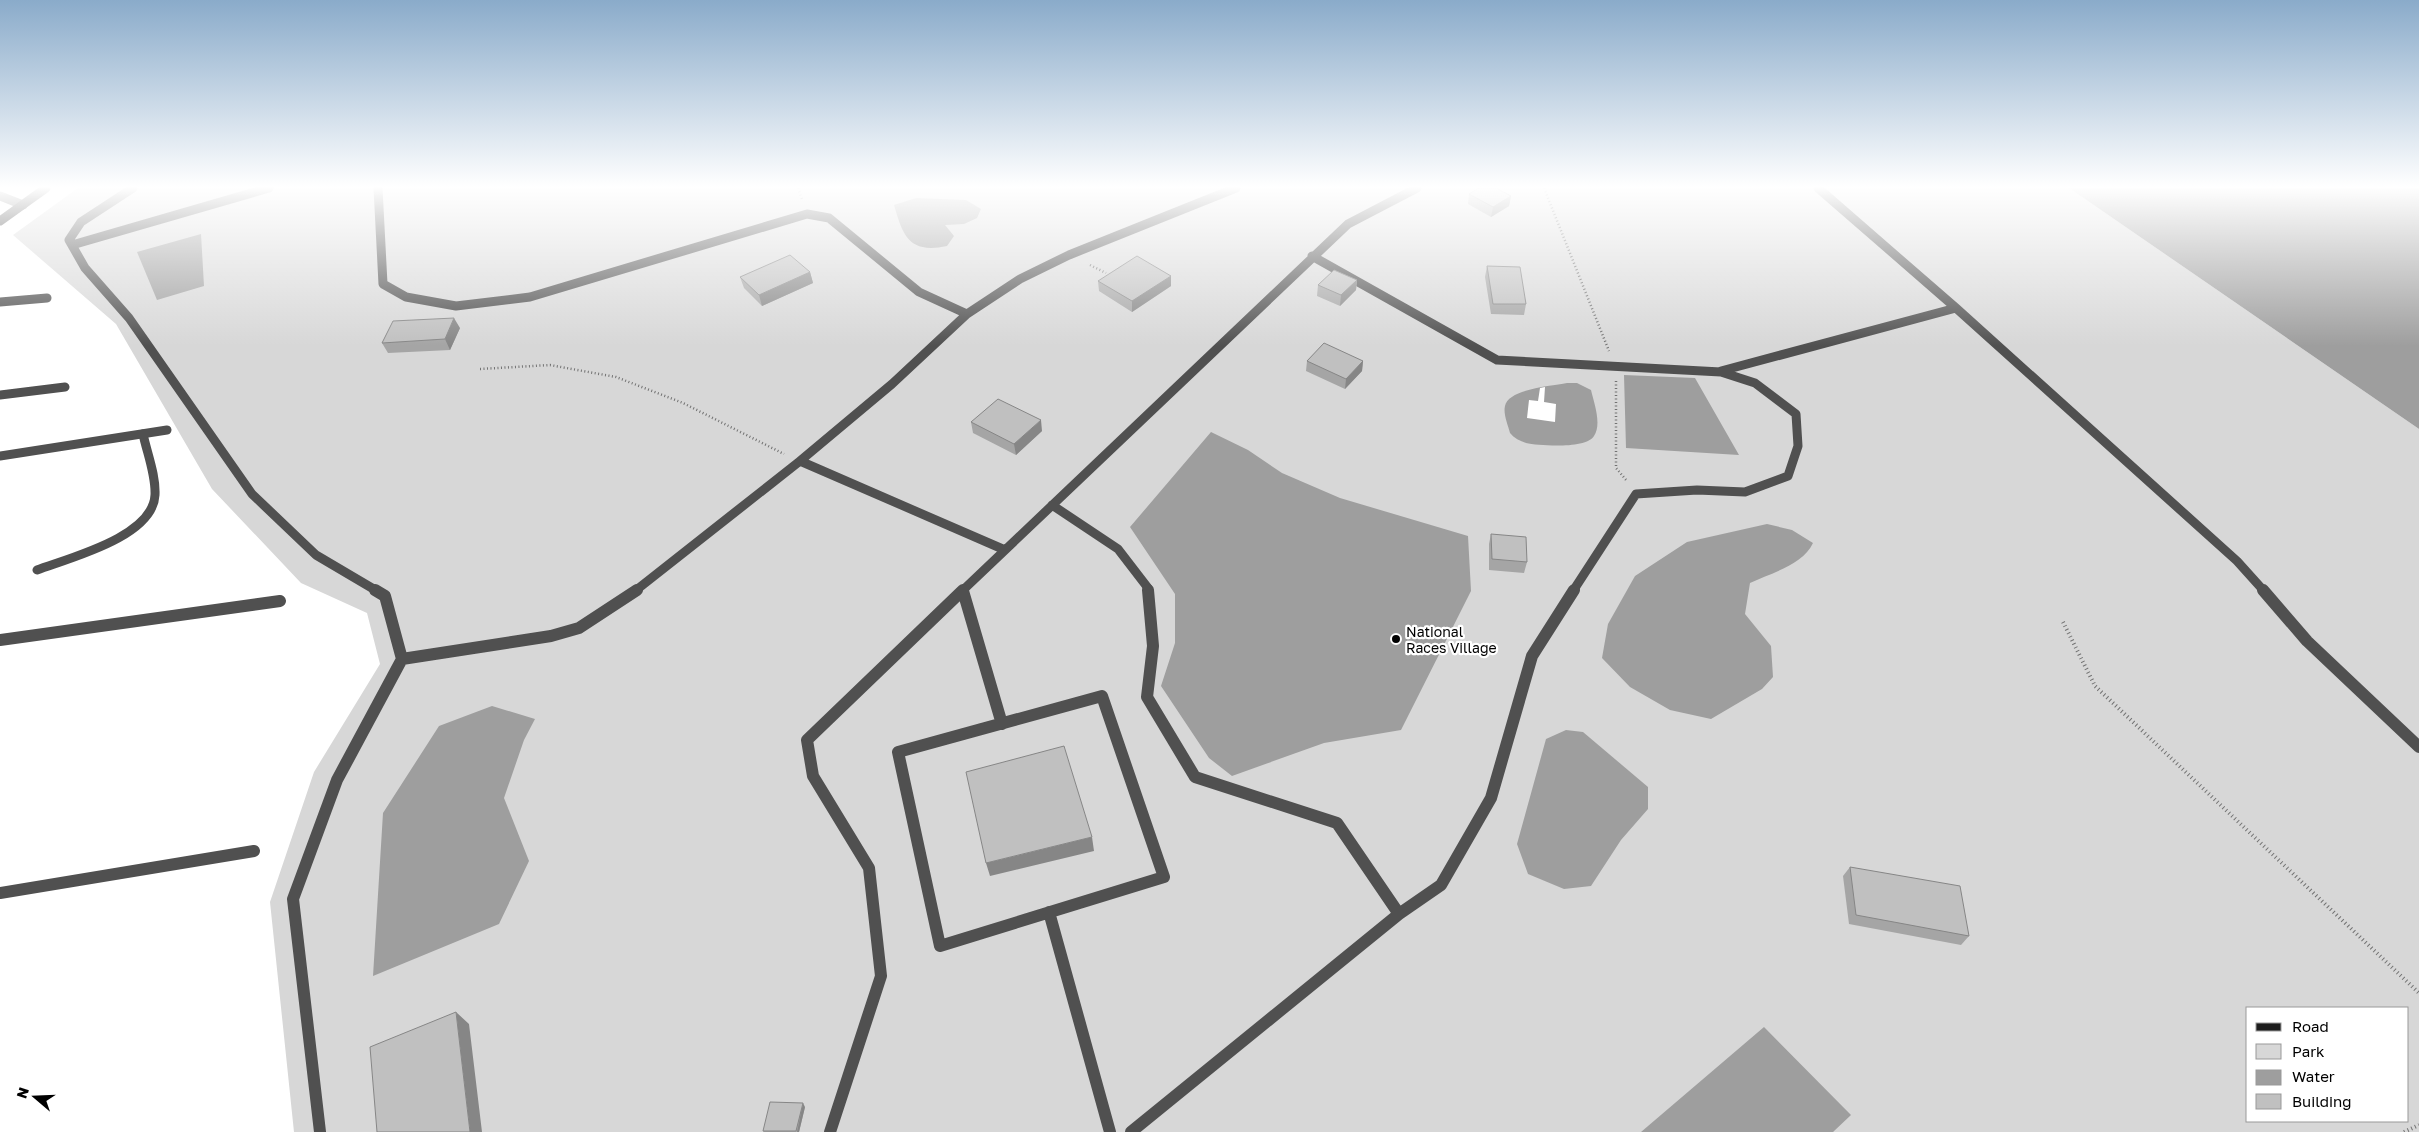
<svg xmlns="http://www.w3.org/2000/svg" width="2419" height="1132" font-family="'Golos Text',sans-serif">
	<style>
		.green { fill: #d7d7d7; fill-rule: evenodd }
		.water { fill: #9e9e9e }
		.pier { fill: #fff }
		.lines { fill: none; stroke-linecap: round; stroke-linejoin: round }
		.path-far1 { stroke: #727272; stroke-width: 2.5; stroke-dasharray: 1 2.5; stroke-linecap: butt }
		.path { stroke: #727272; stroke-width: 4; stroke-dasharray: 1 3; stroke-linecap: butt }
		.lane-far1 { stroke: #505050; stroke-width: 9 }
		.lane { stroke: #505050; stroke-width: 12 }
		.street-far1 { stroke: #505050; stroke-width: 9 }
		.street { stroke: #505050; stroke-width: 12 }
		.secondary { stroke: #1d1d1d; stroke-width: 9 }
		.wall { fill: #a5a5a5 }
		.shaded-wall { fill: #868686 }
		.building { fill: #c0c0c0; stroke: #868686 }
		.poi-dot { fill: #000; stroke: #fff; stroke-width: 2 }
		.labels { text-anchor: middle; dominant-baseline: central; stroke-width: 4.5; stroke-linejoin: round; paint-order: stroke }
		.poi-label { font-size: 14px; fill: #000; stroke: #fff; text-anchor: start }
	</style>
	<rect width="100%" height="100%" fill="#fff"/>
	<path class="green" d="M78 188H2069L2419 429V1132H294L270 902 314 772 380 664 367 613 301 583 212 489 116 324 13 235ZM2248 1008H2408V1121H2248Z"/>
	<path class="water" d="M2069 188H2419V429Z
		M916 198 966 200 981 209 977 218 964 224 945 225 954 236 947 246C909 254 903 236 894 205Z
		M201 234 204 286 157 300 137 252Z
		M1624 375 1695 378 1739 455 1626 448Z
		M1567 383H1577L1591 390C1594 403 1602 424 1594 436 1587 449 1540 446 1526 443 1520 441 1514 438 1510 433 1508 425 1503 414 1505 406 1508 389 1551 386 1567 383Z
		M1211 432 1248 450 1282 473 1340 498 1468 536 1471 591 1401 730 1324 743 1232 776 1209 758 1161 686 1175 643V594L1130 527Z
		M1767 524 1792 530 1813 543C1803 565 1771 573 1750 583L1745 614 1771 646 1773 677 1762 689 1711 719 1670 710 1630 687 1602 658 1608 624 1635 576 1687 542Z
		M492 706 535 719 524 740 504 798 529 861 499 924 373 976 383 813 439 726Z
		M1566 730 1583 732 1648 787V809L1621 840 1591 886 1564 889 1528 874 1517 844 1546 739Z
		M1764 1027 1851 1115 1833 1132H1641Z"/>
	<path class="pier" d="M1545 387 1544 402 1556 404 1555 422 1527 418 1529 400 1538 401 1540 388Z"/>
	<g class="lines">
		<path class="path-far1" d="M798 188 802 199
			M1544 188 1609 351
			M1090 265 1106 273
			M480 369 550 365 616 377 683 403 784 454
			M1616 381V468L1627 481"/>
		<path class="path" d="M2063 622 2095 686 2419 993
			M2404 1132 2419 1125"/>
		<path class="lane-far1" d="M133 188 81 222 69 240 85 268 129 318 252 494 316 555 377 591
			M378 188 383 284 406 297 456 306 530 297 807 214 829 218 919 292 967 314
			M1818 188 1956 308 2237 561 2264 591
			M72 245 269 188
			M1312 256 1497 360 1721 372 1755 383 1796 414 1798 446 1788 476 1745 492 1697 490 1636 494 1573 591
			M1721 371 1956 308
			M0 395 65 387
			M1052 505 1118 549 1148 588V591
			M1005 550 800 461 892 384 967 314 1020 279 1069 255 1236 188
			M37 570C69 558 153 537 155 495 156 475 147 453 143 434
			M635 591 800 461
			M962 591 1348 224 1417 188"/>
		<path class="lane" d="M1148 590 1153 646 1147 697 1195 777 1337 823 1399 914
			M2263 590 2307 641 2419 747
			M963 591 1002 724
			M402 659 551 636 579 628 637 590
			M1102 696 1164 877 940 946 898 752Z
			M1049 912 1110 1132
			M320 1132 293 899 337 780 402 659 385 596 375 590
			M830 1132 881 976 869 868 813 776 807 740 963 590
			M1131 1132 1399 914 1441 885 1491 798 1532 656 1574 590"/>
		<path class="street-far1" d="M0 196 23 205
			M0 302 47 298
			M0 456 167 430"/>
		<path class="street" d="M0 640 280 601
			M0 893 254 851"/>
		<path class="secondary" d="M0 221 46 188"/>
	</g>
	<path class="wall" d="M1469 194 1511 196 1509 206 1491 217 1468 204Z
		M1487 266 1526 304 1524 315 1491 314 1485 277Z
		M810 272 813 283 762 306 744 288 740 277Z
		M1171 276V286L1132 312 1099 291 1098 281Z
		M1357 280 1356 290 1340 306 1317 296 1318 285Z
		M460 328 450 350 388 353 382 343Z
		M1307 361H1363L1362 371 1345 389 1306 371Z
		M971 422 1042 431 1016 455 973 433Z
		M1491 534 1527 562 1524 573 1489 570V544Z
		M1850 867 1969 936 1961 945 1849 924 1843 876Z
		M805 1107 799 1132H764L763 1131Z"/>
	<path class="shaded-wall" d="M1511 196 1509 206 1491 217 1493 207Z
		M810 272 813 283 762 306 759 295Z
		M1171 276V286L1132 312V301Z
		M1357 280 1356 290 1340 306 1341 295Z
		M454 318 460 328 450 350 445 339Z
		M1363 361 1362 371 1345 389 1346 379Z
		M1041 420 1042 431 1016 455 1014 444Z
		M1092 837 1094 851 990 876 986 863Z
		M456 1012 469 1024 482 1132H470Z
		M803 1103 805 1107 799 1132H797Z"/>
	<path class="building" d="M1479 188H1496L1511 196 1493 207 1469 194Z
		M790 255 810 272 759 295 740 277Z
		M1137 256 1171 276 1132 301 1098 281Z
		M1487 266 1520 267 1526 304H1493Z
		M1334 270 1357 280 1341 295 1318 285Z
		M454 318 445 339 382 343 393 321Z
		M1324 343 1363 361 1346 379 1307 361Z
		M998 399 1041 420 1014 444 971 422Z
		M1491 534 1526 537 1527 562 1492 559Z
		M1064 746 1092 837 986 863 966 772Z
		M1850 867 1960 886 1969 936 1856 915Z
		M456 1012 470 1132H377L370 1047Z
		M770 1102 803 1103 796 1131H763Z"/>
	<linearGradient id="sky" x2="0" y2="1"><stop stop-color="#8aabca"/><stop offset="0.54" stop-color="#fff"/><stop offset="1" stop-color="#fff" stop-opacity="0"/></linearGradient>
	<rect width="2419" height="346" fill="url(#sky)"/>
	<circle class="poi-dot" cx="1396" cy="639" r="5"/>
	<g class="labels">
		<g class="poi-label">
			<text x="1406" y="631">National<tspan x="1406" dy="16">Races Village</tspan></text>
		</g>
	</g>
	<rect x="2246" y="1007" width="162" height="115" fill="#ffffff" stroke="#999999"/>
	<rect x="2256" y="1023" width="25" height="8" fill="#1d1d1d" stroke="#999999"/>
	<text x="2292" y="1032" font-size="15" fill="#000000">Road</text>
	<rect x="2256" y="1044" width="25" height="15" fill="#d7d7d7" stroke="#999999"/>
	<text x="2292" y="1057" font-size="15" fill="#000000">Park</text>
	<rect x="2256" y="1070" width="25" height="15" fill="#9e9e9e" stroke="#999999"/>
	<text x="2292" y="1082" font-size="15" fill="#000000">Water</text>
	<rect x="2256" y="1094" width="25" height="15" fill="#c0c0c0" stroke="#999999"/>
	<text x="2292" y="1107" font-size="15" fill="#000000">Building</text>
	<g transform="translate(35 1097) rotate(289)" stroke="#ffffff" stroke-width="4" paint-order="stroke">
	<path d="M0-4L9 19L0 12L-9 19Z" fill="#000000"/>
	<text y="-8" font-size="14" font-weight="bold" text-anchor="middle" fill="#000000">N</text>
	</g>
</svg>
